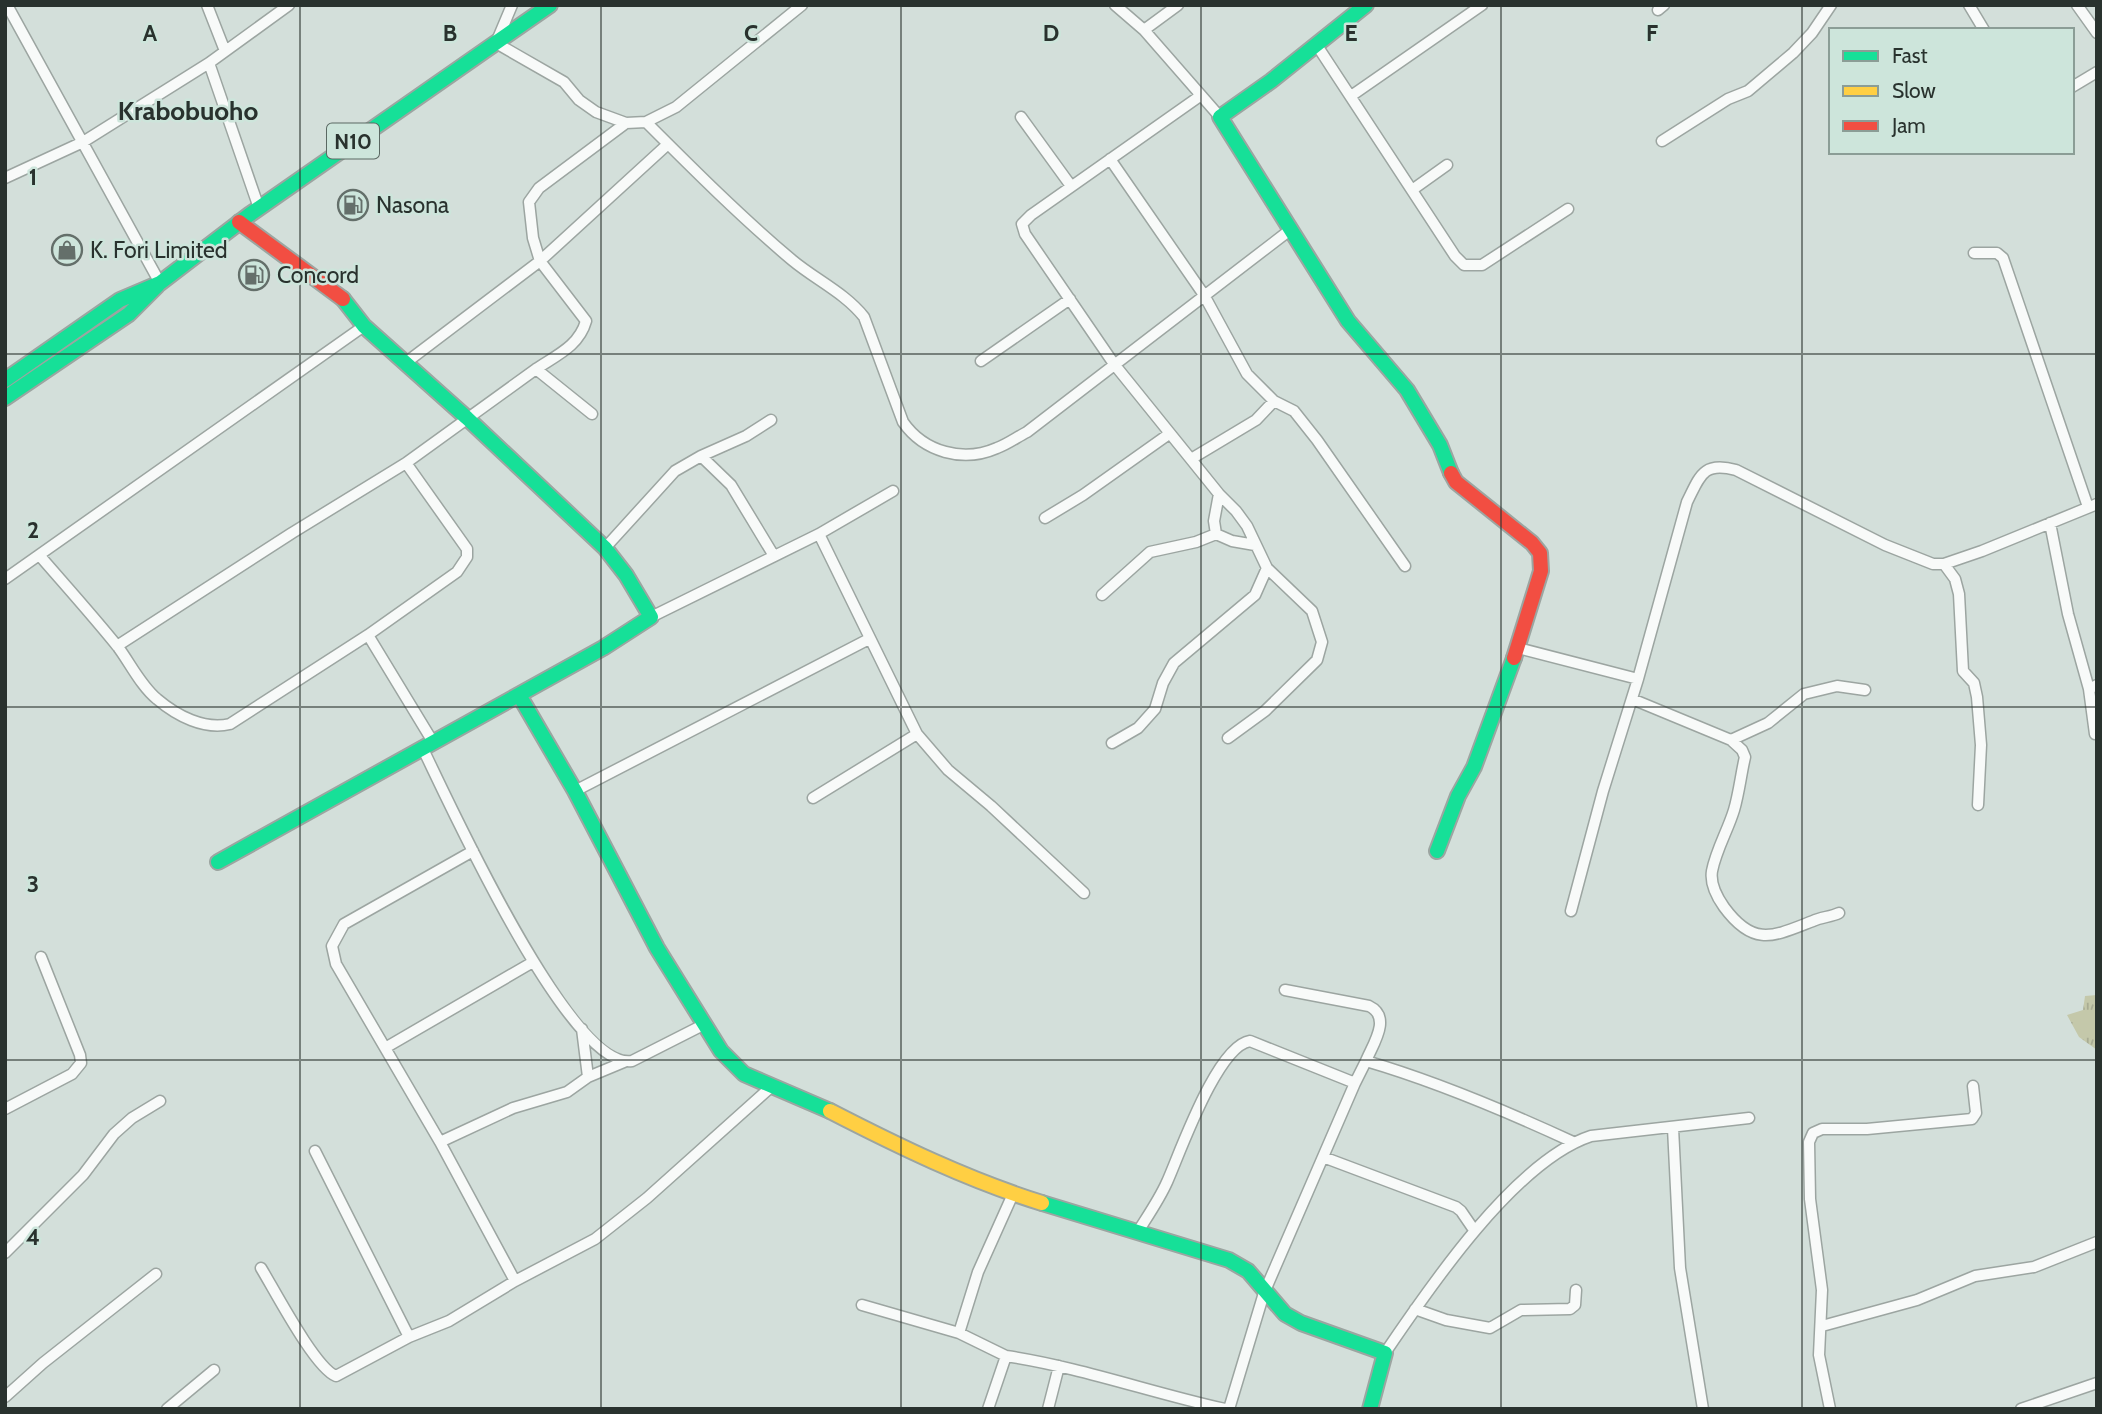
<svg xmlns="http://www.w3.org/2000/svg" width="2102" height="1414" font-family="Cabin,sans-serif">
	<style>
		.grass { fill: url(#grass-tufts) }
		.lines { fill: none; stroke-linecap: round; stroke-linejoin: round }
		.street-casing { stroke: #9ca5a1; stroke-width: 13 }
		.fast-casing { stroke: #9ca5a1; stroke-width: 18 }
		.slow-casing { stroke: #9ca5a1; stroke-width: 18 }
		.jam-casing { stroke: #9ca5a1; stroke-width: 18 }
		.street { stroke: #f8faf9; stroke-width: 10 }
		.fast { stroke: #16e098; stroke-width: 14 }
		.slow { stroke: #ffcf43; stroke-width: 14 }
		.jam { stroke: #f24e42; stroke-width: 14 }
		.grid { fill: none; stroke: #29322e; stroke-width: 2; stroke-opacity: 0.55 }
		.labels { text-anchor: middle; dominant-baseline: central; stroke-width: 5; stroke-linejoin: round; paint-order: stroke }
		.shield { fill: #cde5db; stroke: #5a6862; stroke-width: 2 }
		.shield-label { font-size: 21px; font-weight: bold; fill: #29322e }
		.poi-label { font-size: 23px; fill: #29322e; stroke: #cde5db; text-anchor: start }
		.quarter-label { font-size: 26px; font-weight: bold; fill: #29322e; stroke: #cde5db }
		.grid-label { font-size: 23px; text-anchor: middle; font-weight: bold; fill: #29322e; stroke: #cde5db; stroke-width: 5; stroke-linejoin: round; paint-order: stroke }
	</style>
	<defs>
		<pattern id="grass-tufts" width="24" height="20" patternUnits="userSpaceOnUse" patternTransform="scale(1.75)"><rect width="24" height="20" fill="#c4c8aa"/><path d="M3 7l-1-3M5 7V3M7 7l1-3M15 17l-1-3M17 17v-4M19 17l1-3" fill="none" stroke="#a8ac93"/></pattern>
	</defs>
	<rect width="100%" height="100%" fill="#d3dfda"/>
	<path class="grass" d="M2097 995V1050L2079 1037 2067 1015 2083 1010 2085 996Z"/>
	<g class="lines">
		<g class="street-casing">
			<path id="street" d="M7 5 160 283
				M207 5 225 51
				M512 5 496 43 564 82 579 100 596 112 626 123 646 122 676 107 802 5
				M1115 5 1144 30 1220 117
				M1969 5 1984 30
				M2077 5 2097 33
				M1658 10 1664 5
				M1144 30 1178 5
				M1316 44 1455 256 1464 265H1482L1568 209
				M209 63 259 208
				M2072 87 2097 72
				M1200 96 1031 215 1022 224 1025 234 1114 364 1219 494 1236 511 1247 526 1267 568 1312 611 1322 642 1317 660 1265 711 1228 738
				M1351 96 1482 5
				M1021 117 1071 186
				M646 122C694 170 741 217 792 260 816 280 845 293 864 317L903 422C924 452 963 463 997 448 1008 444 1017 437 1027 432L1290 230
				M1662 141 1728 99 1748 91 1793 53 1812 33 1831 5
				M1110 159 1204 295 1247 374 1274 401
				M5 178 83 142 209 63 289 5
				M1412 190 1447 165
				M1974 253H1997L2003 258 2088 507
				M981 361 1070 299
				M404 364 540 261 533 238 529 202 539 188 626 123
				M536 369C557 355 579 346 586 321L540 261 668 144
				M701 456 731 485 774 556
				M1191 459 1256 420 1274 401 1294 411 1317 440 1405 566
				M1045 518 1083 495 1169 434
				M2050 523 2068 614 2089 689
				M819 534 917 734 948 770 991 806 1084 893
				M1216 534 1232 541 1255 545
				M605 548 675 471 701 456 746 436 771 420
				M40 556C66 586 93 616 118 647 130 663 141 686 157 699 177 716 204 730 230 724L368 635 457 572 467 557V549L406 463
				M1944 564 1955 579 1959 594 1963 671 1974 683 1977 697 1981 745 1978 805
				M5 579 364 326
				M1102 595 1150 552 1196 542 1216 534 1214 521 1219 494
				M651 617 819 534 893 491
				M368 635 433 742
				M117 646 292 533 406 463 536 369 592 414
				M1518 648 1638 679 1687 502C1700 476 1703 461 1736 470L1885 545 1933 564H1944L1982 551 2097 504
				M1632 699 1731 740 1742 750 1745 757C1741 774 1739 793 1734 810 1728 830 1716 850 1712 871 1710 883 1717 897 1724 907 1754 948 1774 936 1813 921 1821 917 1831 917 1839 913
				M2095 734 2089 689 2097 685
				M1731 740 1768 723 1804 694 1837 686 1865 690
				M1112 743 1138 728 1155 709 1163 683 1174 663 1255 595 1267 568
				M422 747C448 800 570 1071 632 1061L703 1025
				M575 791 869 639
				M813 798 917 734
				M473 851 344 924 332 946 336 964 440 1142 515 1281
				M1571 911 1603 791 1638 679
				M1285 990 1369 1006C1392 1017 1373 1044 1366 1061
				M582 1029 588 1077
				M385 1048 533 962
				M5 1109 72 1074 81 1063 80 1055 41 957
				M1673 1128 1680 1268 1703 1409
				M440 1142 513 1108 567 1092 588 1077 624 1062
				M315 1151 409 1337
				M1323 1157 1456 1207 1461 1211 1474 1230
				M1137 1233C1147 1217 1159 1200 1167 1182 1180 1153 1217 1046 1250 1041L1355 1083
				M5 1253 83 1175 114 1134 132 1118 160 1101
				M261 1268C275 1291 315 1368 336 1376L409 1337 449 1321 515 1281 595 1239 647 1198 771 1087
				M862 1305 959 1333 1006 1356 988 1409
				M1415 1309 1446 1320 1490 1328 1521 1310 1570 1309 1575 1305 1576 1290
				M1822 1326 1917 1300 1975 1276 2034 1267 2097 1242
				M959 1333 978 1272 1013 1194
				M1385 1353C1429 1288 1515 1161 1591 1136L1749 1118
				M1006 1356C1080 1367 1152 1393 1225 1409
				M5 1397 43 1363 156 1274
				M167 1409 214 1370
				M1048 1409 1059 1366
				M1229 1409 1264 1293 1355 1083 1366 1061C1438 1082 1506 1111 1573 1142
				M1830 1409 1819 1355 1822 1290 1810 1199 1809 1142 1813 1133 1822 1129H1867L1972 1119 1976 1113 1973 1086
				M2021 1409 2097 1383"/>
		</g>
		<g class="fast-casing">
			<path id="fast" d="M1366 5 1271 81 1220 117 1348 321 1407 390 1440 445 1451 473
				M5 380 120 300 160 283 249 215 550 5
				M5 398 129 314 158 285
				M519 695 575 791 657 948 721 1051 744 1074 830 1111
				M1437 851 1458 796 1474 767 1514 658
				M218 862 603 648 651 617 626 575 605 548 467 418 364 326 343 299
				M1042 1203 1229 1260 1248 1271 1285 1314 1301 1323 1385 1353 1370 1409"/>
		</g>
		<g class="slow-casing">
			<path id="slow" d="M830 1111C898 1146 968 1180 1042 1203"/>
		</g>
		<g class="jam-casing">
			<path id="jam" d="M239 222 343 299
				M1451 473 1456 482 1532 543 1540 553 1541 571 1514 658"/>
		</g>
		<use href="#street" class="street"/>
		<use href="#fast" class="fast"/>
		<use href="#slow" class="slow"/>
		<use href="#jam" class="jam"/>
	</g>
	<path class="grid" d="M300 5V1409M601 5V1409M901 5V1409M1201 5V1409M1501 5V1409M1802 5V1409M5 354H2097M5 707H2097M5 1060H2097"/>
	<defs>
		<g id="fuel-ring" transform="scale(1.575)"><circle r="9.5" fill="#cde5db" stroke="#646f6a" stroke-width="1.5"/><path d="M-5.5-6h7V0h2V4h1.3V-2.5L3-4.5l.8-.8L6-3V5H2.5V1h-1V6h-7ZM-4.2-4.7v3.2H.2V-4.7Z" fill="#646f6a"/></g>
		<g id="shop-ring" transform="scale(1.575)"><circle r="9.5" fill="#cde5db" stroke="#646f6a" stroke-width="1.5"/><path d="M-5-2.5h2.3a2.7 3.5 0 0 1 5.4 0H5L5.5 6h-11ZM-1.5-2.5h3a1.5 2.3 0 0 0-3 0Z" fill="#646f6a"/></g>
	</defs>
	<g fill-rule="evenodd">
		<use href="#fuel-ring" x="353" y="205"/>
		<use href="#shop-ring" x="67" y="250"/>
		<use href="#fuel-ring" x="254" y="275"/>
	</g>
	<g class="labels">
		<rect class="shield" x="327" y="123.5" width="52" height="35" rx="5"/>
		<g class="shield-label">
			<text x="353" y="141">N10</text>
		</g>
		<g class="poi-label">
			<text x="376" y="205">Nasona</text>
			<text x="90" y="250">K. Fori Limited</text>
			<text x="277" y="275">Concord</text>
		</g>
		<g class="quarter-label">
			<text x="188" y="111">Krabobuoho</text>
		</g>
	</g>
	<g class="grid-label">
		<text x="150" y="41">A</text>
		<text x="450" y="41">B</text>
		<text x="751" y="41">C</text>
		<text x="1051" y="41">D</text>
		<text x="1351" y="41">E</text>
		<text x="1652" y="41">F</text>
		<text x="33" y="185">1</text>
		<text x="33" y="538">2</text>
		<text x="33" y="892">3</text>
		<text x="33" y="1245">4</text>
	</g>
	<rect width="2102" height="1414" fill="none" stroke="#29322e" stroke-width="14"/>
	<rect x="1829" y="28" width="245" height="126" fill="#cde5db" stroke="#8b9d96" stroke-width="2"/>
	<rect x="1843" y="51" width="35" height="10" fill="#16e098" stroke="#8b9d96" stroke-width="2"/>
	<text x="1892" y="63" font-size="21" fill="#29322e">Fast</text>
	<rect x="1843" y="86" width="35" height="10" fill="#ffcf43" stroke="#8b9d96" stroke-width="2"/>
	<text x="1892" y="98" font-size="21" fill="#29322e">Slow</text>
	<rect x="1843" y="121" width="35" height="10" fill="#f24e42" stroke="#8b9d96" stroke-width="2"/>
	<text x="1892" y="133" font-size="21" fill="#29322e">Jam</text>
</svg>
